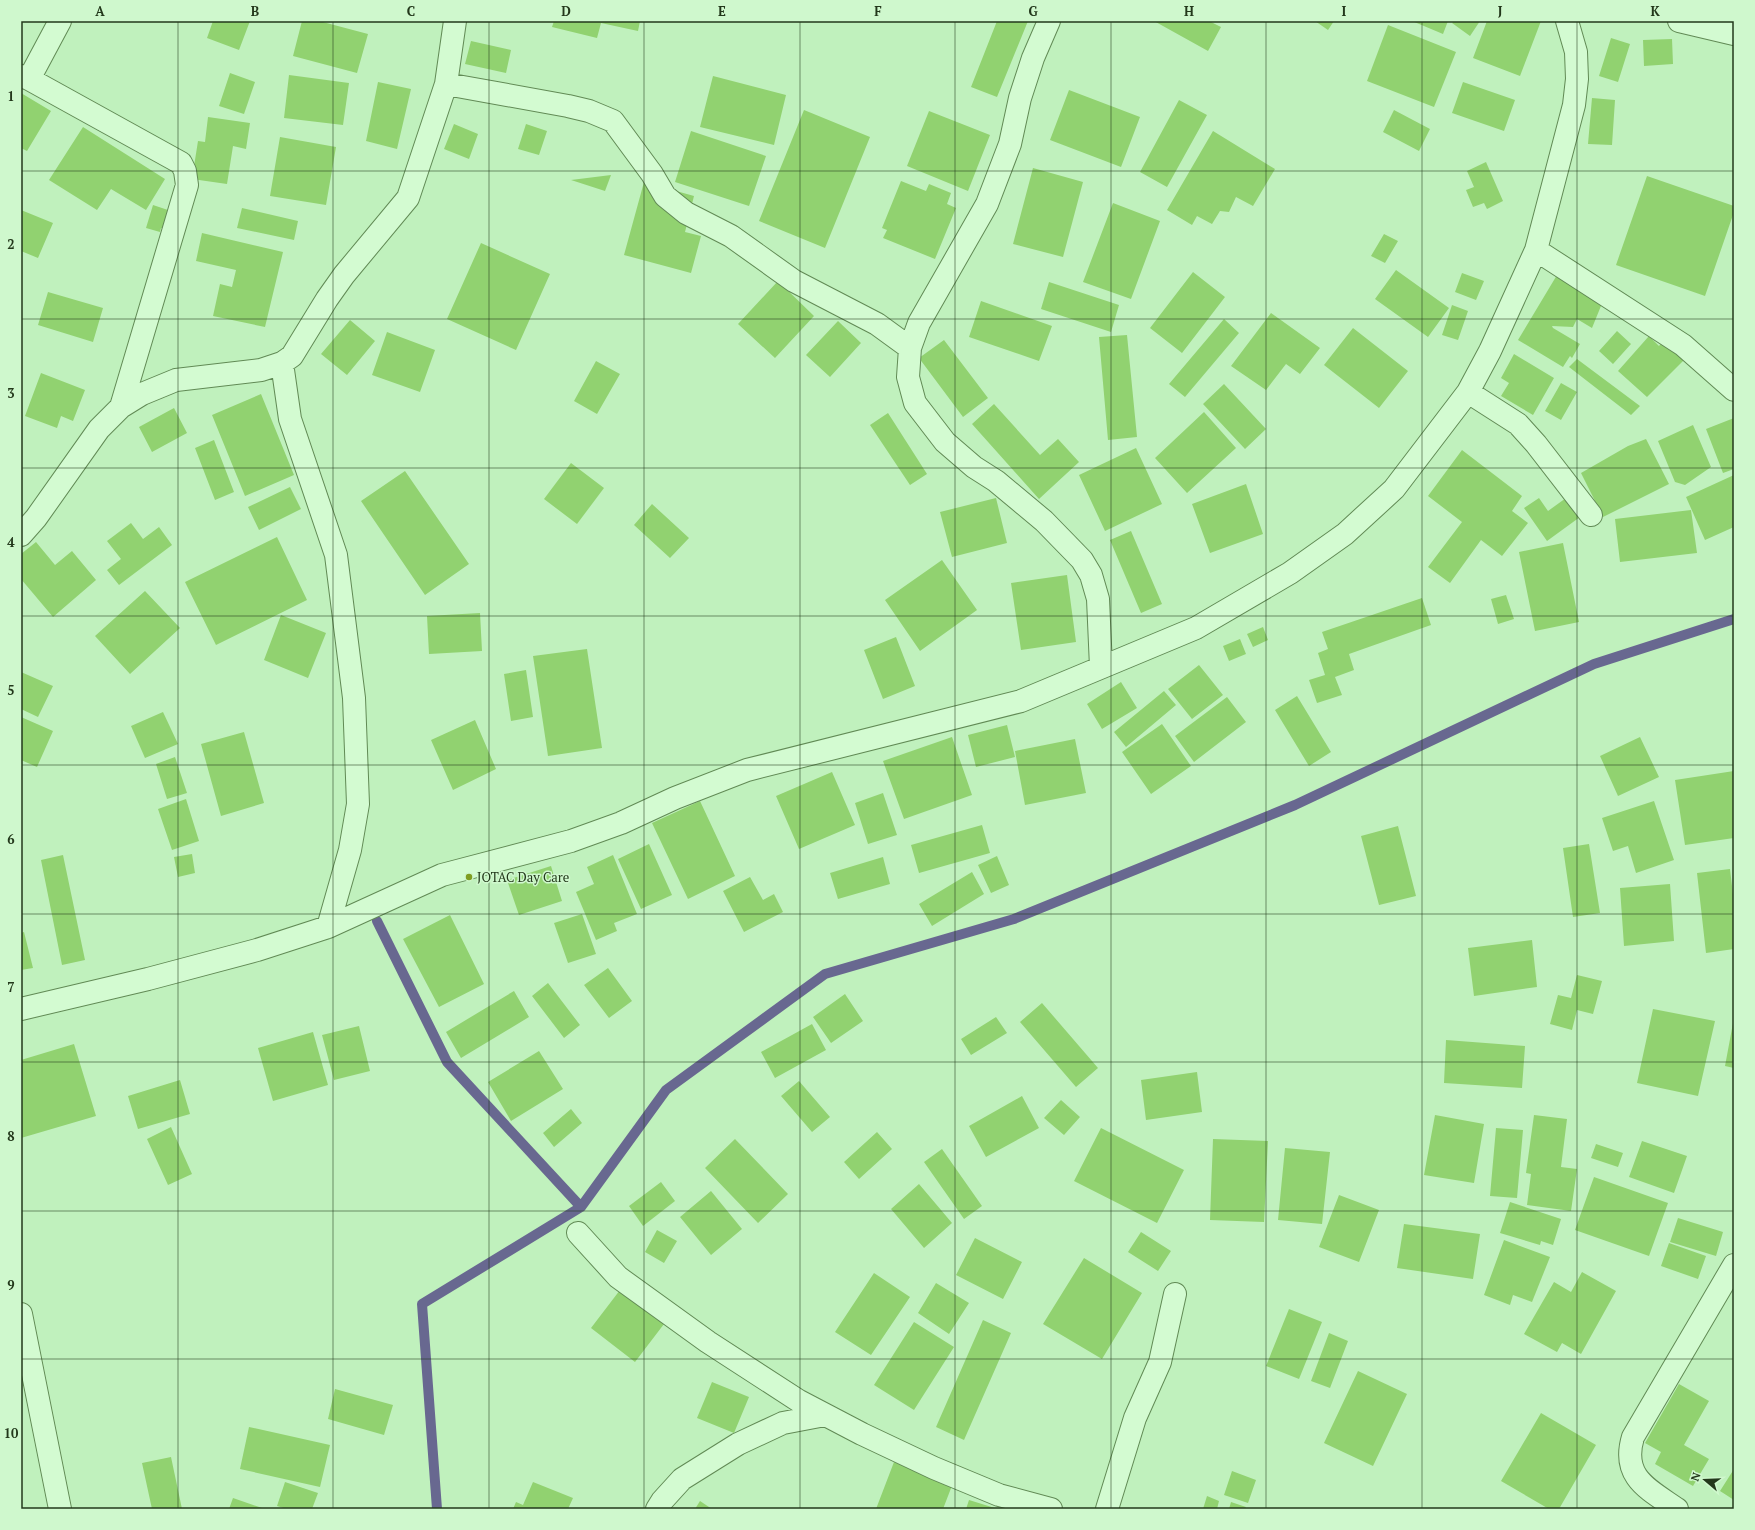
<svg xmlns="http://www.w3.org/2000/svg" width="1755" height="1530" font-family="'PT Serif',serif">
	<style>
		.lines { fill: none; stroke-linecap: round; stroke-linejoin: round }
		.stream { stroke: #686890; stroke-width: 10 }
		.building { fill: #91d270 }
		.minor-casing { stroke: #618a55; stroke-width: 24 }
		.minor { stroke: #d3fbd1; stroke-width: 22 }
		.grid { fill: none; stroke: #23381b; stroke-width: 1; stroke-opacity: 0.55 }
		.poi-dot { fill: #7f9d21; stroke: #cff8cd; stroke-width: 1.5 }
		.labels { text-anchor: middle; dominant-baseline: central; stroke-width: 3; stroke-linejoin: round; paint-order: stroke }
		.poi-label { font-size: 13px; fill: #23381b; stroke: #cff8cd; text-anchor: start }
		.neatline { fill: none; stroke: #23381b; stroke-width: 1.5 }
		.grid-label { font-size: 13px; text-anchor: middle; font-weight: bold; fill: #23381b }
	</style>
	<rect width="100%" height="100%" fill="#c0f1bd"/>
	<g class="lines">
		<path class="stream" d="M377 921 447 1062 581 1207
			M437 1509 422 1304 581 1207 666 1090 825 974 1014 919 1295 805 1594 664 1734 619"/>
	</g>
	<path class="building" d="M213 21H250L239 50 207 38Z
		M302 21H319L368 34 357 73 293 56Z
		M554 21H640L638 31 601 23 597 38 552 27Z
		M997 21H1028L997 97 971 87Z
		M1154 21H1209L1221 27 1208 51Z
		M1315 21H1334L1328 30Z
		M1412 21H1448L1443 34Z
		M1454 21H1480L1470 36 1452 23Z
		M1487 21H1541L1520 76 1473 58Z
		M1388 25 1456 52 1434 107 1367 81Z
		M1611 38 1630 44 1618 82 1599 76Z
		M1672 39 1673 64 1644 66 1643 40Z
		M471 41 511 50 506 73 465 64Z
		M230 73 255 82 244 114 219 106Z
		M289 75 349 83 343 125 284 118Z
		M713 76 786 95 774 145 700 127Z
		M378 82 411 89 397 149 366 141Z
		M1463 82 1515 100 1504 131 1452 113Z
		M1069 90 1140 117 1121 167 1050 140Z
		M21 93 51 111 27 151 21 148Z
		M1592 98 1615 100 1612 145 1588 144Z
		M1179 100 1207 115 1167 187 1140 172Z
		M804 110 870 137 825 248 759 221Z
		M1394 110 1430 129 1419 151 1383 132Z
		M929 111 990 135 968 191 907 166Z
		M208 117 250 123 246 149 233 146 227 184 192 179 198 141 205 142Z
		M454 124 478 134 469 159 444 149Z
		M526 124 547 131 539 155 518 149Z
		M83 127 165 179 146 210 111 189 97 210 49 180Z
		M691 131 766 156 749 206 675 182Z
		M1213 131 1275 169 1253 206 1236 197 1229 212 1220 211 1212 224 1197 216 1192 225 1167 210Z
		M280 137 336 147 326 205 270 196Z
		M1486 162 1503 201 1487 209 1484 203 1473 207 1466 190 1474 187 1467 171Z
		M1033 168 1083 182 1063 257 1013 244Z
		M611 175 605 191 571 180Z
		M1647 176 1734 206V212L1705 296 1616 265Z
		M901 181 926 191 929 184 951 193 947 204 956 208 935 259 883 238 887 230 882 228Z
		M644 182 694 196 685 232 701 236 691 273 624 255Z
		M1113 203 1160 221 1131 299 1083 282Z
		M153 205 171 211 166 229 161 228 160 232 146 228Z
		M242 208 298 221 294 240 237 228Z
		M21 210 53 223 38 258 21 251Z
		M202 233 283 252 265 327 213 316 220 284 232 287 236 270 196 261Z
		M1384 234 1398 241 1385 263 1371 256Z
		M481 243 550 274 516 350 447 319Z
		M1396 270 1449 308 1428 337 1375 299Z
		M1193 272 1225 297 1182 353 1150 328Z
		M1462 273 1484 281 1476 300 1455 292Z
		M1557 275 1603 301 1592 328 1577 319 1573 327 1552 326 1553 328 1580 344 1572 358 1570 356 1563 367 1518 340Z
		M778 281 814 316 775 358 738 324Z
		M1049 282 1119 305 1111 332 1041 309Z
		M48 292 103 308 93 342 38 325Z
		M981 301 1052 326 1039 361 969 337Z
		M1452 305 1468 311 1458 340 1442 335Z
		M1271 313 1320 348 1300 374 1286 364 1266 390 1231 366Z
		M1224 319 1239 333 1185 397 1169 384Z
		M350 320 375 341 347 375 321 354Z
		M838 321 861 343 830 377 806 355Z
		M1353 328 1408 371 1379 408 1324 365Z
		M1617 331 1631 344 1613 364 1599 351Z
		M387 332 435 350 420 392 372 375Z
		M1127 335 1137 437 1108 440 1099 337Z
		M1649 336 1659 346 1663 341 1668 348 1684 360 1647 397 1618 371Z
		M944 340 988 398 963 417 919 358Z
		M1514 354 1554 378 1533 415 1501 396 1509 383 1501 378Z
		M1577 359 1640 406 1631 415 1569 367Z
		M596 361 620 374 597 414 574 401Z
		M41 373 85 390 73 421 61 416 57 428 25 416Z
		M1561 383 1577 392 1561 420 1545 411Z
		M1224 384 1266 429 1245 449 1203 404Z
		M261 394 294 475 245 496 212 415Z
		M994 404 1040 455 1058 439 1079 462 1039 499 972 424Z
		M174 408 187 433 152 452 139 427Z
		M1204 412 1236 448 1187 493 1155 458Z
		M888 413 927 474 910 485 870 425Z
		M1734 418V469L1723 473 1706 429Z
		M1693 425 1711 467 1685 485 1675 482 1658 441Z
		M1646 439 1669 484 1603 517 1581 473 1628 446Z
		M214 440 234 492 215 500 195 448Z
		M1136 448 1162 504 1105 531 1079 475Z
		M1462 450 1522 496 1512 511 1528 523 1502 556 1481 540 1450 583 1428 567 1462 522 1428 496Z
		M571 463 604 488 577 524 544 499Z
		M405 471 469 564 425 595 361 501Z
		M1734 475V527L1705 540 1686 497Z
		M1246 484 1263 534 1210 553 1192 504Z
		M290 487 301 509 259 530 248 507Z
		M996 498 1007 543 952 557 940 512Z
		M1539 498 1548 511 1566 498 1580 517 1547 541 1524 508Z
		M652 504 689 538 670 558 634 525Z
		M1691 510 1697 553 1620 562 1615 519Z
		M131 523 143 539 159 527 172 545 119 585 107 570 121 559 107 541Z
		M1131 531 1162 604 1141 613 1110 540Z
		M277 537 307 600 216 645 185 582Z
		M36 542 55 565 72 551 96 580 53 617 21 579V554Z
		M1563 543 1579 622 1535 631 1519 552Z
		M942 560 977 610 920 651 885 600Z
		M1067 575 1076 642 1021 650 1011 583Z
		M145 591 180 628 130 674 95 636Z
		M1506 595 1514 619 1498 624 1491 599Z
		M1422 598 1431 625 1349 654 1354 670 1335 677 1342 695 1317 703 1309 680 1325 675 1318 653 1328 649 1322 632Z
		M480 613 482 651 429 654 427 616Z
		M281 615 326 633 308 678 264 660Z
		M1263 627 1268 640 1253 647 1247 634Z
		M896 637 915 686 883 699 864 650Z
		M1240 639 1246 654 1229 661 1223 646Z
		M587 649 602 748 548 756 533 656Z
		M1199 665 1223 695 1192 719 1168 689Z
		M526 670 533 717 511 721 504 674Z
		M21 672 53 686 38 717 21 709Z
		M1121 682 1137 708 1102 729 1087 704Z
		M1164 691 1176 705 1126 747 1114 732Z
		M1297 696 1331 752 1309 766 1275 710Z
		M1227 697 1246 722 1194 762 1175 736Z
		M163 712 178 744 145 758 131 726Z
		M21 717 53 731 37 767 21 760Z
		M475 720 496 769 453 790 431 740Z
		M1162 724 1191 766 1151 794 1122 752Z
		M1007 725 1015 757 976 767 968 735Z
		M244 732 264 803 221 816 201 744Z
		M952 737 972 795 904 819 883 761Z
		M1640 737 1659 777 1618 796 1600 756Z
		M1075 739 1086 793 1025 805 1015 751Z
		M175 757 187 793 167 799 156 764Z
		M1734 771V838L1685 845 1675 780Z
		M832 772 855 825 799 849 776 796Z
		M883 793 897 835 868 844 855 803Z
		M186 799 199 841 172 850 158 809Z
		M700 801 735 876 688 899 652 823Z
		M1654 801 1674 860 1636 873 1628 846 1613 851 1602 818Z
		M982 825 990 853 919 873 911 845Z
		M1398 826 1416 896 1379 905 1361 836Z
		M649 844 672 895 641 909 618 859Z
		M1589 844 1600 913 1573 917 1563 848Z
		M192 854 195 873 178 877 174 857Z
		M63 855 85 960 62 965 41 860Z
		M613 855 637 914 614 923 617 931 596 940 576 892 594 884 587 867Z
		M997 856 1009 885 991 893 978 865Z
		M883 857 890 884 838 899 830 873Z
		M551 866 562 901 519 915 507 880Z
		M1730 869 1734 903V949L1706 953 1697 873Z
		M972 872 984 894 932 926 919 904Z
		M750 877 763 900 774 894 783 912 744 932 723 891Z
		M1670 884 1674 941 1624 946 1620 888Z
		M582 914 596 954 568 963 554 923Z
		M450 915 484 984 439 1007 403 939Z
		M24 932 33 968 21 970V933Z
		M1532 940 1537 987 1474 996 1468 948Z
		M608 968 632 1001 609 1018 584 985Z
		M1577 975 1602 981 1593 1014 1577 1010 1572 1030 1550 1024 1558 995 1571 998Z
		M548 983 580 1025 564 1038 532 996Z
		M514 991 529 1017 461 1058 446 1032Z
		M845 994 863 1021 831 1043 813 1017Z
		M1042 1003 1098 1068 1076 1087 1020 1022Z
		M1653 1009 1715 1021 1698 1096 1637 1083Z
		M996 1017 1007 1033 971 1055 961 1039Z
		M1733 1023 1734 1024V1068L1725 1066Z
		M812 1024 826 1050 775 1078 761 1052Z
		M359 1026 370 1071 334 1080 322 1035Z
		M313 1032 328 1085 273 1101 258 1048Z
		M1446 1040 1525 1046 1522 1088 1444 1083Z
		M74 1044 96 1116 21 1138V1060Z
		M539 1051 563 1089 511 1121 488 1082Z
		M1197 1072 1202 1112 1146 1120 1141 1080Z
		M180 1080 190 1114 138 1129 128 1096Z
		M799 1081 830 1117 812 1132 781 1096Z
		M1022 1096 1039 1128 986 1157 969 1126Z
		M1061 1100 1080 1117 1064 1135 1044 1118Z
		M571 1109 582 1123 554 1147 543 1133Z
		M1435 1115 1484 1124 1474 1183 1424 1175Z
		M1534 1115 1567 1119 1561 1167 1577 1169 1571 1211 1527 1205 1531 1174 1526 1173Z
		M171 1127 192 1174 168 1185 147 1139Z
		M1101 1128 1184 1170 1157 1223 1074 1181Z
		M1496 1128 1523 1130 1517 1198 1490 1196Z
		M877 1132 892 1149 859 1179 844 1162Z
		M735 1139 788 1194 758 1223 705 1168Z
		M1213 1139 1268 1141 1264 1222 1210 1220Z
		M1642 1141 1687 1156 1674 1193 1629 1177Z
		M1596 1144 1623 1153 1618 1167 1591 1158Z
		M1285 1148 1330 1152 1322 1224 1278 1220Z
		M942 1149 982 1206 964 1219 924 1162Z
		M1594 1177 1668 1203 1649 1256 1575 1230Z
		M661 1182 675 1201 643 1226 629 1206Z
		M919 1184 952 1223 924 1248 891 1209Z
		M711 1191 742 1229 711 1255 680 1217Z
		M1339 1195 1379 1210 1359 1262 1319 1247Z
		M1510 1202 1561 1219 1553 1245 1541 1241 1540 1245 1500 1233Z
		M1678 1218 1723 1232 1716 1256 1670 1242Z
		M1404 1224 1480 1234 1473 1279 1397 1268Z
		M657 1230 677 1241 664 1263 645 1252Z
		M1141 1232 1171 1251 1158 1271 1128 1252Z
		M975 1238 1022 1262 1003 1299 956 1275Z
		M1504 1240 1550 1257 1532 1302 1513 1295 1510 1305 1484 1295Z
		M1669 1243 1706 1256 1698 1279 1661 1266Z
		M1084 1258 1142 1293 1102 1359 1043 1324Z
		M1582 1272 1616 1291 1581 1354 1562 1343 1557 1352 1524 1334 1554 1282 1571 1292Z
		M874 1273 910 1297 871 1355 835 1332Z
		M936 1283 969 1303 949 1334 918 1313Z
		M620 1290 664 1324 635 1362 591 1328Z
		M1289 1309 1322 1322 1299 1379 1266 1366Z
		M983 1320 1011 1333 964 1440 936 1427Z
		M914 1322 954 1347 914 1410 874 1385Z
		M1329 1333 1348 1341 1330 1388 1311 1381Z
		M1358 1371 1407 1394 1373 1466 1324 1443Z
		M712 1382 749 1397 734 1433 697 1418Z
		M1679 1384 1709 1401 1684 1445 1709 1459 1693 1486 1655 1464 1661 1452 1645 1443Z
		M335 1389 393 1405 384 1435 328 1419Z
		M1541 1413 1596 1445 1559 1509H1549L1501 1481Z
		M249 1427 330 1445 320 1487 240 1469Z
		M171 1457 182 1509H152L142 1463Z
		M894 1462 953 1483 943 1509H876Z
		M1734 1469V1500L1720 1491Z
		M1232 1471 1256 1480 1248 1503 1224 1495Z
		M285 1482 318 1493 312 1509H287L277 1506Z
		M533 1482 573 1498 568 1509H513L516 1502 523 1505Z
		M1207 1496 1219 1501 1217 1509H1203Z
		M233 1498 265 1509H229Z
		M969 1500 998 1509H966Z
		M700 1501 712 1509H695Z
		M1231 1502 1246 1507 1245 1509H1229Z"/>
	<g class="lines">
		<g class="minor-casing">
			<path id="minor" d="M1049 21 1033 58 1020 98 1010 144 987 204 919 323 910 348 908 377 915 403 945 442 974 467 996 481 1044 521 1082 560 1091 575 1098 599 1101 667
				M1679 21 1734 34
				M21 76 29 79 181 163 185 171 187 185 121 407
				M29 79 60 21
				M446 84 568 106 589 111 613 121 652 174 665 196 686 213 731 236 794 281 877 324 910 348
				M1536 250 1683 345 1734 390
				M282 363 290 419 336 555 354 698 358 804 350 850 328 927
				M1468 392 1518 424 1536 444 1591 515
				M21 535 36 518 99 429 121 407 142 394 176 380 261 370 282 363 292 356 327 299 344 275 408 198 446 84 455 21
				M21 1009 148 979 257 950 328 927 442 875 571 841 621 823 675 798 747 770 1021 701 1196 628 1290 573 1345 534 1394 489 1468 392 1490 351 1536 250 1574 105 1577 79 1576 52 1567 21
				M578 1233 618 1277 708 1342 799 1401 862 1434 934 1468 999 1495 1051 1509
				M21 1314 60 1509
				M657 1509 662 1501 682 1479 738 1444 783 1423 825 1415
				M1107 1509 1135 1418 1160 1362 1175 1294
				M1677 1509C1648 1489 1621 1477 1633 1437L1734 1265"/>
		</g>
		<use href="#minor" class="minor"/>
	</g>
	<path class="grid" d="M178 21V1509M333 21V1509M489 21V1509M644 21V1509M800 21V1509M955 21V1509M1111 21V1509M1266 21V1509M1422 21V1509M1577 21V1509M21 171H1734M21 319H1734M21 468H1734M21 616H1734M21 765H1734M21 914H1734M21 1062H1734M21 1211H1734M21 1359H1734"/>
	<circle class="poi-dot" cx="469" cy="877" r="4"/>
	<g class="labels">
		<g class="poi-label">
			<text x="477" y="877">JOTAC Day Care</text>
		</g>
	</g>
	<rect width="1755" height="1530" fill="none" stroke="#cff8cd" stroke-width="44"/>
	<g transform="translate(1705 1480) rotate(289)" stroke="#cff8cd" stroke-width="3" paint-order="stroke">
	<path d="M0-3L7 15L0 10L-7 15Z" fill="#23381b"/>
	<text y="-6" font-size="11" font-weight="bold" text-anchor="middle" fill="#23381b">N</text>
	</g>
	<rect x="22" y="22" width="1711" height="1486" class="neatline"/>
	<g class="grid-label">
		<text x="100" y="16">A</text>
		<text x="255" y="16">B</text>
		<text x="411" y="16">C</text>
		<text x="566" y="16">D</text>
		<text x="722" y="16">E</text>
		<text x="878" y="16">F</text>
		<text x="1033" y="16">G</text>
		<text x="1189" y="16">H</text>
		<text x="1344" y="16">I</text>
		<text x="1500" y="16">J</text>
		<text x="1655" y="16">K</text>
		<text x="11" y="101">1</text>
		<text x="11" y="249">2</text>
		<text x="11" y="398">3</text>
		<text x="11" y="547">4</text>
		<text x="11" y="695">5</text>
		<text x="11" y="844">6</text>
		<text x="11" y="992">7</text>
		<text x="11" y="1141">8</text>
		<text x="11" y="1290">9</text>
		<text x="11" y="1438">10</text>
	</g>
</svg>
